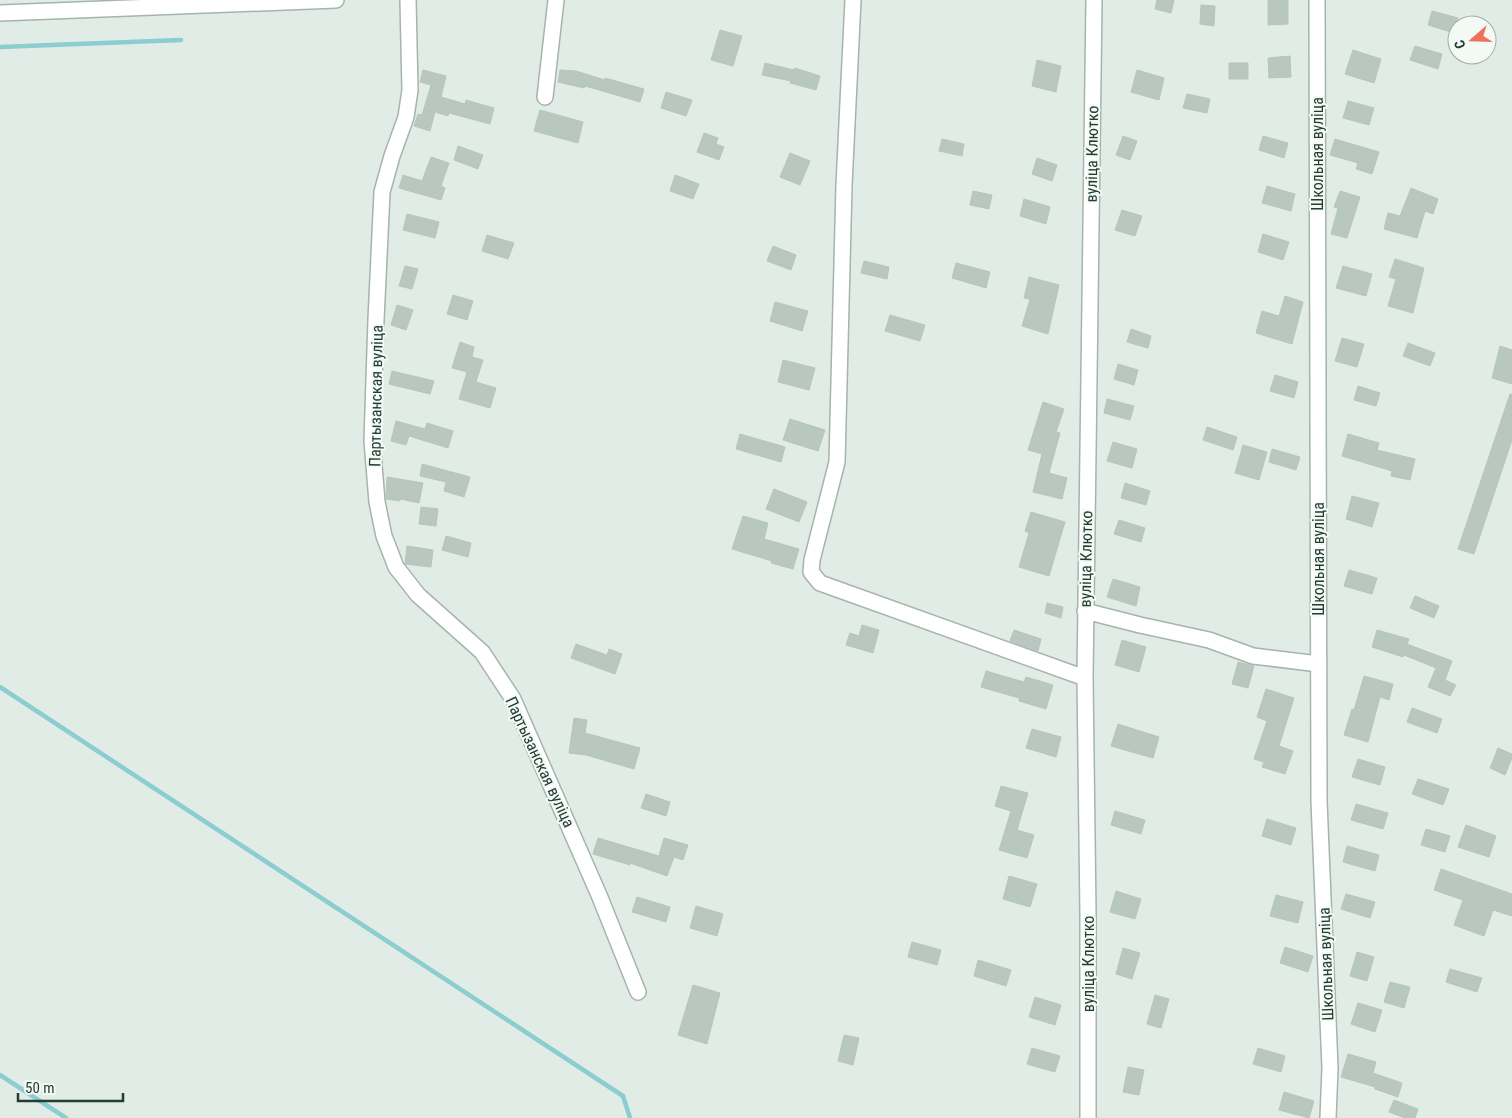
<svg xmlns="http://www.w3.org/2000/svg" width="1512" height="1118" font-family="'Roboto Condensed',sans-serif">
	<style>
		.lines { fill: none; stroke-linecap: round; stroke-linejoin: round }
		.stream { stroke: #8ccdd0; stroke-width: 4.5 }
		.building { fill: #b8c7bf; stroke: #b5c6bd }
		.minor-casing { stroke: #a5b4ad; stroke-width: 18 }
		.minor { stroke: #fff; stroke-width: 15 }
		.labels { text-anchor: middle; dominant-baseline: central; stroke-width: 4; stroke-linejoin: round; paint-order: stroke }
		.street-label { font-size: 16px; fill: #233d33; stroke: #f3f9f5 }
	</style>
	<rect width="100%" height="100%" fill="#e2ece7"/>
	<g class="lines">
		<path class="stream" d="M0 47 181 40
			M0 687 623 1096 630 1118
			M0 1075 66 1118"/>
	</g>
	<path class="building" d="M1157 0H1174L1171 13 1155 9Z
		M1268 0H1288V24L1268 25Z
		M1201 5 1215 6 1214 26 1200 24Z
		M1432 11 1458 18 1454 33 1428 25Z
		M720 30 742 36 733 66 711 60Z
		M1415 46 1442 54 1438 69 1410 60Z
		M1353 50 1381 59 1374 83 1345 74Z
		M1290 56 1291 77 1269 78 1268 58Z
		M1037 60 1061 66 1056 92 1032 86Z
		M765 63 794 70 795 68 820 76 816 90 790 83 791 81 762 75Z
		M1229 63H1248V79H1229Z
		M423 70 446 76 441 97 465 104 466 100 494 108 490 124 449 113 448 116 435 112 430 131 414 126 418 114 422 115 431 85 420 82Z
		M560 70 576 71 605 80V78L644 89 640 102 585 86 584 88 558 82Z
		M1137 70 1164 78 1159 100 1131 92Z
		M666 92 692 100 686 116 661 108Z
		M1187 94 1210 99 1207 113 1183 108Z
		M1348 101 1374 108 1369 125 1343 118Z
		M540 110 583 122 578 143 534 131Z
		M704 133 718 138 716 144 724 147 719 160 697 152Z
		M1123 136 1137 141 1130 160 1116 155Z
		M1263 136 1288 143 1284 158 1259 150Z
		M942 139 964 144 962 156 939 151Z
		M1335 139 1379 152 1372 174 1356 169 1358 163 1330 155Z
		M458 146 483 155 478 169 454 160Z
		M790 153 810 161 800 185 780 177Z
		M431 157 449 163 441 186 445 188 441 200 399 188 403 175 422 181Z
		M1037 158 1057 165 1052 181 1032 174Z
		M675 175 699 184 693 199 670 191Z
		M1267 186 1295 194 1291 211 1262 203Z
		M1411 188 1438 199 1433 214 1425 211 1417 238 1384 229 1388 213 1400 216Z
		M973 191 992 195 989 209 970 205Z
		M1340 191 1360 197 1347 238 1331 234 1338 208 1334 207Z
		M1024 199 1050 207 1046 224 1020 216Z
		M1122 210 1142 216 1135 236 1115 230Z
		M407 214 439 222 435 238 403 230Z
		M1263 234 1289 242 1283 260 1258 252Z
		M487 235 514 243 508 259 482 251Z
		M773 246 796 255 791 270 767 261Z
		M1395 259 1424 268 1413 313 1388 306 1396 279 1389 277Z
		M864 261 889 267 887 279 861 273Z
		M956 263 990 272 986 288 952 278Z
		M405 266 418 269 412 289 399 286Z
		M1343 266 1372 274 1366 296 1336 288Z
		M1029 277 1059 285 1048 334 1022 326 1030 299 1024 298Z
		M453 295 473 301 467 320 447 314Z
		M1285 296 1303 302 1292 344 1256 333 1262 311 1279 316Z
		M775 302 808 311 802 331 770 321Z
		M397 305 413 310 406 330 391 325Z
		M890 315 925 325 920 341 885 331Z
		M1131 329 1151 336 1148 348 1127 342Z
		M1342 338 1364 344 1357 367 1335 361Z
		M460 342 474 347 472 357 483 360 476 382 496 388 490 408 459 399 467 372 452 368Z
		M1408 343 1435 353 1430 366 1403 356Z
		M1500 346 1512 350V384L1492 378Z
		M783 360 815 368 809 390 778 382Z
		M1118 364 1138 370 1134 385 1114 379Z
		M392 371 434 381 430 394 389 384Z
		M1275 375 1298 382 1294 398 1270 391Z
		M1358 386 1380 393 1376 406 1354 400Z
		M1510 394H1512V440L1474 554 1458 549Z
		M1107 399 1134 406 1130 420 1104 413Z
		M1043 402 1064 409 1056 432 1060 433 1049 473 1067 478 1062 499 1033 492 1042 454 1028 450Z
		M790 419 825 430 818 451 783 440Z
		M396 421 425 429 427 423 453 431 448 448 409 436 406 445 391 441Z
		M1207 427 1237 437 1233 450 1203 440Z
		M740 434 785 447 781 462 736 449Z
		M1348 434 1379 443 1377 450 1415 459 1410 480 1391 476 1392 471 1342 456Z
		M1113 442 1137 449 1132 468 1107 461Z
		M1243 445 1267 452 1259 480 1235 473Z
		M1272 449 1300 457 1296 470 1269 462Z
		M422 464 470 477 464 497 444 491 446 482 420 476Z
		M387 477 423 483 419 503 400 499V501L386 499Z
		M1125 483 1150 491 1146 505 1121 498Z
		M774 489 807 502 799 522 766 509Z
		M1352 496 1379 503 1372 527 1346 519Z
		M421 507 438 509 436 526 419 524Z
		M1031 512 1065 522 1049 576 1019 567 1029 533 1025 531Z
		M743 516 768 523 764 539 799 549 793 569 771 563 772 561 732 549Z
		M1119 520 1145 528 1141 542 1114 534Z
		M446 536 471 543 468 557 442 550Z
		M407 546 433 550 431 567 405 564Z
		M1349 570 1377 578 1372 594 1344 586Z
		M1113 579 1140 587 1136 606 1107 597Z
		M1415 596 1439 606 1434 618 1410 608Z
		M1047 603 1063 607 1061 618 1045 613Z
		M862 625 879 630 873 653 846 645 850 633 859 636Z
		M1014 630 1041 639 1038 651 1010 641Z
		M1377 630 1409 639 1407 644 1452 661 1445 680 1456 685 1450 696 1428 687 1436 668 1404 655 1403 657 1372 647Z
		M1122 640 1146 647 1139 672 1115 665Z
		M576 644 607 655 609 649 622 654 615 674 571 658Z
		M1238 662 1254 666 1248 688 1232 684Z
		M986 671 1024 682 1026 677 1053 685 1046 709 1019 701V698L981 687Z
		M1364 676 1393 684 1389 700 1380 697 1368 742 1344 735 1352 709 1354 710Z
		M1266 689 1294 698 1279 746 1293 751 1285 774 1262 767 1264 762 1254 759 1267 721 1257 717Z
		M1412 708 1442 719 1437 733 1407 722Z
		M574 718 587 720 585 733 640 748 634 769 586 755 569 753Z
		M1118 724 1159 737 1153 758 1111 746Z
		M1032 729 1061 737 1056 757 1026 748Z
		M1498 748 1512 754V758L1505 775 1490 768Z
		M1358 759 1385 767 1380 785 1352 777Z
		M1418 779 1449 789 1443 805 1412 794Z
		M1001 786 1028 793 1017 830 1034 835 1027 858 999 850 1011 811 995 806Z
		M646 794 670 802 666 816 641 808Z
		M1356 804 1388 813 1383 829 1351 820Z
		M1115 811 1145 820 1141 834 1111 825Z
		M1267 819 1296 828 1291 845 1262 836Z
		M1466 825 1496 836 1489 857 1458 847Z
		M1426 829 1450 836 1445 852 1421 845Z
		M598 838 659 856 664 838 688 845 683 860 674 857 667 876 630 863V865L593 854Z
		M1347 846 1379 855 1375 871 1343 862Z
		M1441 869 1512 894V916L1493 910 1484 936 1454 925 1463 900 1434 890Z
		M1009 876 1037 884 1030 907 1003 899Z
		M1116 891 1141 899 1135 919 1110 912Z
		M1346 894 1375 902 1370 918 1341 909Z
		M1276 895 1303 902 1298 923 1270 916Z
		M637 897 670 907 666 922 632 912Z
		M696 906 723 914 717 936 690 928Z
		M912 942 941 950 937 965 908 957Z
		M1285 947 1313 956 1308 972 1280 963Z
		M1123 948 1140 953 1132 979 1116 974Z
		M1357 952 1374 957 1367 981 1350 976Z
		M978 960 1011 970 1006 986 974 976Z
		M1450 969 1482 978 1477 992 1446 982Z
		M1390 982 1410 987 1404 1008 1384 1002Z
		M693 985 720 993 707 1044 678 1035Z
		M1155 995 1169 999 1161 1028 1147 1024Z
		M1035 997 1061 1005 1055 1025 1029 1017Z
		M1358 1003 1382 1010 1375 1032 1351 1024Z
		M844 1035 859 1038 853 1065 838 1061Z
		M1032 1048 1060 1056 1055 1072 1027 1064Z
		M1258 1048 1285 1056 1281 1072 1253 1064Z
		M1348 1054 1376 1062 1373 1073 1402 1083 1398 1097 1375 1089V1087L1341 1077Z
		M1128 1067 1144 1070 1139 1095 1123 1092Z
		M1284 1092 1314 1101 1309 1118 1279 1110Z
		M1394 1100 1418 1109 1415 1118H1405L1389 1112Z"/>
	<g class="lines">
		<g class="minor-casing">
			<path id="minor" d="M408 0 410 90 406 117 392 156 382 192 376 320 372 441 377 502 384 536 396 567 418 595 482 652 513 699 599 895 638 992
				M853 0 844 185 837 462 812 560 811 572 820 583 1085 678
				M1317 0 1319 801 1330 1068 1328 1118
				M0 13 336 0
				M545 97 556 0
				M1085 611 1140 625 1209 640 1253 656 1319 664
				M1088 1118V914L1085 678 1094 0"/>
		</g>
		<use href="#minor" class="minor"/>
	</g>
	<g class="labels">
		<g class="street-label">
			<text transform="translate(1092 154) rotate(-89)">вуліца Клютко</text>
			<text transform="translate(1317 154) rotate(-90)">Школьная вуліца</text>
			<text transform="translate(376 396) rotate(-89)">Партызанская вуліца</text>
			<text transform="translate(1086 559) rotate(-89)">вуліца Клютко</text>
			<text transform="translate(1318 559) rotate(-90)">Школьная вуліца</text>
			<text transform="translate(540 762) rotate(65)">Партызанская вуліца</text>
			<text transform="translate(1088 964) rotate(-90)">вуліца Клютко</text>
			<text transform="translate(1326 964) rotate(-92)">Школьная вуліца</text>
		</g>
	</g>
	<g transform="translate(1472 40) rotate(250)"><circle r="24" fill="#f3f9f5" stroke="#a0aea7"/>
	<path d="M0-4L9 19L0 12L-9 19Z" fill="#ee715e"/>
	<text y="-8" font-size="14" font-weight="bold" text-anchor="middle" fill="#233d33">С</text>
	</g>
	<path d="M18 1093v8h105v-8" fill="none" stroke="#233d33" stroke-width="2.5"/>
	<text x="25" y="1093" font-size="15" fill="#233d33" stroke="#f3f9f5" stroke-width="4" paint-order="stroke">50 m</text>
</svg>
